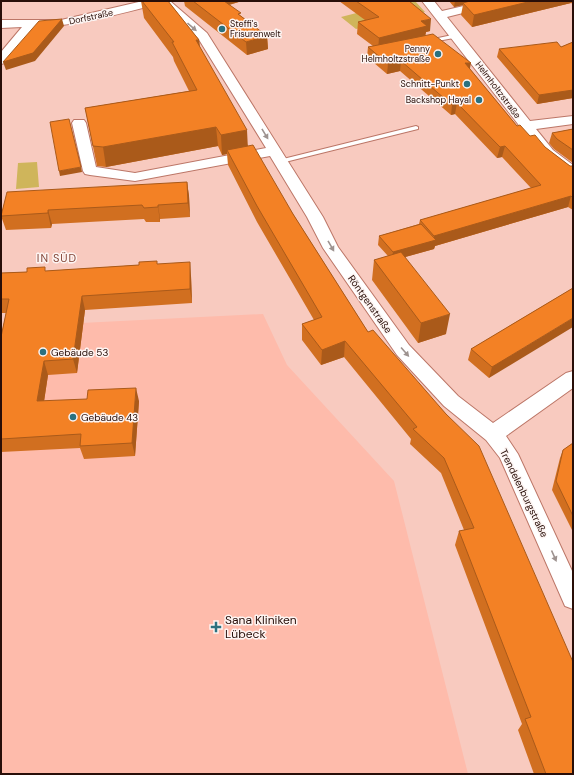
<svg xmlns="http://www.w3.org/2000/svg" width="574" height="775" font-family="'DM Sans',sans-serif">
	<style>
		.built { fill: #febbab }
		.green { fill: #cfb55b }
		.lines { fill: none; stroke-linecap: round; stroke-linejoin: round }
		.service-casing { stroke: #bc7667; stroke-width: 2 }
		.minor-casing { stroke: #bc7667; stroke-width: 2 }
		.service { fill: #fff; fill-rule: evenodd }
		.minor { fill: #fff; fill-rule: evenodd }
		.wall { fill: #d16f20 }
		.shaded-wall { fill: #aa5a1a }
		.building { fill: #f38125; stroke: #aa5a1a }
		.oneway { fill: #9e9390 }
		.poi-dot { fill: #2b717f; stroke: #fdf5f3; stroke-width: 1.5 }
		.labels { text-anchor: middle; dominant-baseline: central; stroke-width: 3; stroke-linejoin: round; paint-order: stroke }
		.far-street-label { font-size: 9px; fill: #280e08; stroke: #fdf5f3 }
		.far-poi-label { font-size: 9px; fill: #280e08; stroke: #fdf5f3; text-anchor: end }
		.street-label { font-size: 10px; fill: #280e08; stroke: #fdf5f3 }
		.poi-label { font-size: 10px; fill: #280e08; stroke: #fdf5f3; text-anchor: start }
		.neighbourhood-label { font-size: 11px; letter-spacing: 1px; fill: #834335; stroke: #fdf5f3 }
		.near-poi-label { font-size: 12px; fill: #280e08; stroke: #fdf5f3; text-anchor: start }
	</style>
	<rect width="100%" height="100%" fill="#f8cabf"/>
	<path class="built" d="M263 314 287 365 394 481 468 774H1V327Z"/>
	<path class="green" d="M403 1H415L425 12 356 29 341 17Z
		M37 162 39 187 16 189 18 163Z"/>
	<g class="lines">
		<g class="service-casing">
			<path id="service" d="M457 34 459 35V37L427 43 424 41Z
				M416 126 418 127V129L281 163 278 161 279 160Z"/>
		</g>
		<g class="minor-casing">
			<path id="minor" d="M143 1H170L207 33 323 217 338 247 409 345 458 396 493 423 566 373 573 371V388L506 436 518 454 573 573V609L565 606 500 458 486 440 444 406 397 355 323 248 307 217 270 156 135 181 90 175 85 174 83 171 72 123 74 120H84L86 123 96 167 135 173 266 148 198 38 159 4C118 14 77 26 35 27L5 63 1 64V52L22 27 1 28V20H61Z
				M422 1H434L442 11 485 1H505L503 3 447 17 530 121 573 116V124L536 129 553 150 573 165V176L568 175 543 156Z"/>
		</g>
		<use href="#service" class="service"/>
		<use href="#minor" class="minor"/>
	</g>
	<path class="wall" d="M141 1H168L199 40 200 47 248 146 293 214 368 332 446 414 573 774H534L518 730 522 724 455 545 459 531 464 530 441 473 410 444 411 439 344 357 321 365 302 340V324L314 320 257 222 228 165 227 154 222 155 218 146 106 167 97 166 85 108 189 91 174 61 173 57 144 18Z
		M184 1H242L229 5 241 16 267 36 268 49 247 55 185 6Z
		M339 1H409L430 31 426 32 425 35 470 69 517 126 570 166H573V210L568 207 435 246 434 249 405 257 446 334 418 343 372 280 374 260 388 256 378 245 379 236 419 224 420 220 531 188 502 157 497 158 455 114 451 115 400 71 387 74 367 57 368 47 373 46 357 34 358 22 365 20Z
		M449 1H573V4L571 3 472 27 461 15 463 5 454 7Z
		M573 42V98L537 104 497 57 499 49 561 47Z
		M573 129V163L554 149 549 143 552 133Z
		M187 182 189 196 190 217 160 219V222H146L144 219 52 224 51 228 6 230 1 216Z
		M157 261V264L191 276 192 303 85 310 77 373 48 375 44 401H139L135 456 84 459 80 448 1 452V453V337L6 313H1V273L46 271 139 265Z
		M573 288 489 378 468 360 471 349Z
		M573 443V532L552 490 560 458 563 450Z"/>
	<path class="shaded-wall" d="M217 1H242L218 8Z
		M455 1H478L463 3V5L454 7Z
		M532 1H572L571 3 472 27 474 15Z
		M62 19 64 26 35 61 6 70 3 62Z
		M431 19 430 31 426 32 425 38 378 50 379 38 421 21Z
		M267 36 268 49 247 55 246 42Z
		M196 40H199L201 58Z
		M401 61 400 71 387 74 388 64Z
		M465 63H471L469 73Z
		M573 90V98L537 104 539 95Z
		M457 103 455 114 451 115 452 105Z
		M216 127 218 146 106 167 103 147Z
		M247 130 248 150H227V154L222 155 221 135Z
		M505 146 502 157 497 158 500 147Z
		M81 167 82 172 60 176 59 171Z
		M187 182 189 196 190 217 188 203Z
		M571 196 568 207 435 246 434 249 391 261 393 252 434 240V236Z
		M158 205 160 219V222L158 207Z
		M48 210 52 224 51 228 48 213Z
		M190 262 191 276 192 303 190 289Z
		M82 296 85 310 77 373 73 359Z
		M450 314 446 334 418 343 421 323Z
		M573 318V327L489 378 492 367Z
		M345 341 344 357 321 365 322 350Z
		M44 361 48 375 42 415 37 401Z
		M136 388 139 401 135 456 132 443Z"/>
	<path class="building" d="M142 1H168L199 40H196L247 130 221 135 216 127 103 147 93 146 85 108 197 90 172 42H174Z
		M193 1H224L241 13 238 14 267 36 246 42Z
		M356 1H409L431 19 421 21 427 26 379 38 358 22 379 17Z
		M470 1H532L474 15 463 3Z
		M62 19 33 53 3 62 39 21Z
		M433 34 471 63H465L517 126 520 125 530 136 535 135 545 147 570 166H573V198L571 196 434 236 420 220 541 185 505 146 500 147 457 103 452 105 401 61 388 64 368 47Z
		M557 42 561 47 573 42V90L539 95 499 49Z
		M69 119 81 167 59 171 50 122Z
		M573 129V150L557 139 552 133Z
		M253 145 293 214 368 332 373 330 446 414 479 446 573 662V774H546L525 719 531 717 459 531 474 528 444 458 413 429 417 427 345 341 322 350 302 324 322 317 257 206 227 150Z
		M187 182 188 203 158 205V207L144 208 142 205 48 210V213L1 216 7 192Z
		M421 224 436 240 393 252 379 236Z
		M401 252 450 314 421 323 374 260Z
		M157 261V264L190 262V289L82 296 73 359 44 361 37 401 87 399 88 390 136 388 132 443 80 446 81 434 1 439V337L9 299H1V273L27 272V268L45 267V271L139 265V262Z
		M573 288V318L492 367 471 349Z
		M573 443V516L556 481 563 450Z"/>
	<defs><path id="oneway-solid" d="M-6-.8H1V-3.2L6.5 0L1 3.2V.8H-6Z"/></defs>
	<g class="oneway">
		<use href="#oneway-solid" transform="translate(192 27) rotate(41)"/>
		<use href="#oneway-solid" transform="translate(265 134) rotate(59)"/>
		<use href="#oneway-solid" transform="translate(331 246) rotate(60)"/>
		<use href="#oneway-solid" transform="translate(405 352) rotate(49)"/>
		<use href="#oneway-solid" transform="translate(554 556) rotate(66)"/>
	</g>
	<g class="poi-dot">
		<circle cx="222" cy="29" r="4"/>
		<circle cx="438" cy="54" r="4"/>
		<circle cx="467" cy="84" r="4"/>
		<circle cx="479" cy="100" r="4"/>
		<circle cx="43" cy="352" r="4"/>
		<circle cx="73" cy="417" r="4"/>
		<path d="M214 621h4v4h4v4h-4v4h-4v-4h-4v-4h4z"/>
	</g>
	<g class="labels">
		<g class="far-street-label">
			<text transform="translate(91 17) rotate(-12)">Dorfstraße</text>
			<text transform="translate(498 90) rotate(53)">Helmholtzstraße</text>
		</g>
		<g class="far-poi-label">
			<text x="230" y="24" text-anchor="start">Steffi's<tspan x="230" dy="10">Frisurenwelt</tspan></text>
			<text x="430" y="49">Penny<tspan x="430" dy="10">Helmholtzstraße</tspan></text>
			<text x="459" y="84">Schnitt-Punkt</text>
			<text x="471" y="100">Backshop Hayal</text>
		</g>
		<g class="street-label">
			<text transform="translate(370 304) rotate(55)">Röntgenstraße</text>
			<text transform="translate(524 493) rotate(64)">Trendelenburgstraße</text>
		</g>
		<g class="poi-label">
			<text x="51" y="352">Gebäude 53</text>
			<text x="81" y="417">Gebäude 43</text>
		</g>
		<g class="neighbourhood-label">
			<text x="57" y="258">IN SÜD</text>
		</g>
		<g class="near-poi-label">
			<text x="225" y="620">Sana Kliniken<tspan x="225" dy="14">Lübeck</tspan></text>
		</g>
	</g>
	<rect width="574" height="775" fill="none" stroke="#280e08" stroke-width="4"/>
</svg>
